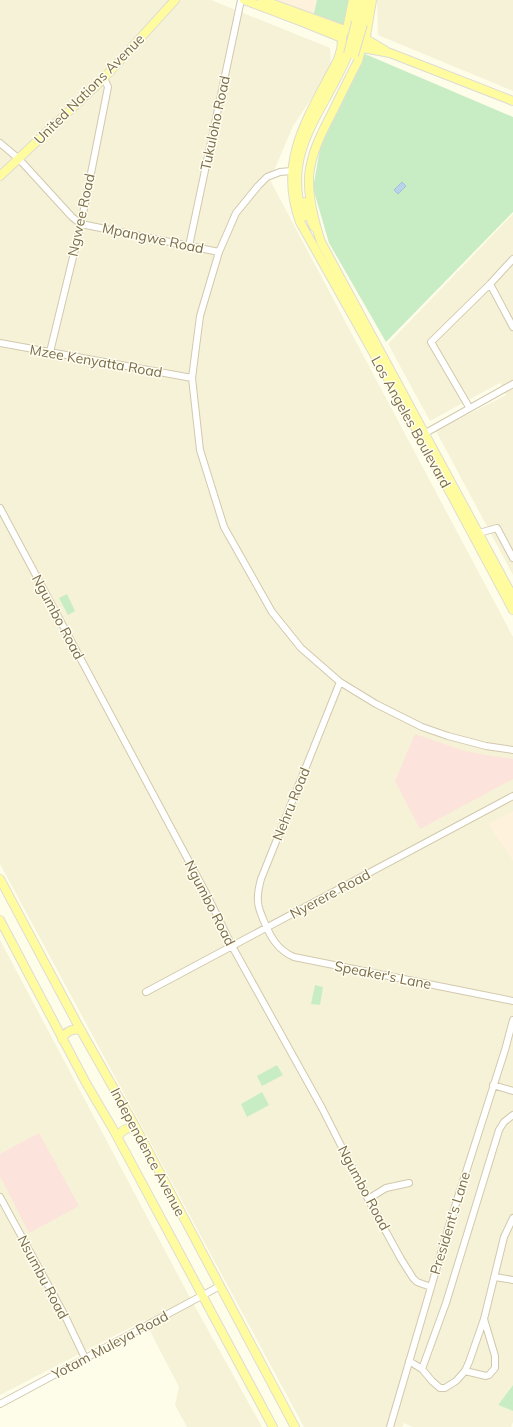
<svg xmlns="http://www.w3.org/2000/svg" width="513" height="1427" font-family="Mulish,sans-serif">
	<style>
		.residential { fill: #f6f2d7 }
		.commercial { fill: #fef2dc }
		.medical { fill: #fce3db }
		.green { fill: #c8edc5 }
		.water { fill: #bbd3e9; stroke: #a1bfdc }
		.lines { fill: none; stroke-linecap: round; stroke-linejoin: round }
		.minor-casing { stroke: #d2c9ad; stroke-width: 8 }
		.major-casing { stroke: #dfdcd4; stroke-width: 10 }
		.minor { stroke: #fff; stroke-width: 6 }
		.major { stroke: #fffc9f; stroke-width: 8 }
		.major-bridge-casing { stroke: #dfdcd4; stroke-width: 10; stroke-linecap: butt }
		.major-bridge { stroke: #fffc9f; stroke-width: 8 }
		.labels { text-anchor: middle; dominant-baseline: central; stroke-width: 3; stroke-linejoin: round; paint-order: stroke }
		.street-label { font-size: 14px; fill: #7b6c4a; stroke: #fffef1 }
	</style>
	<rect width="100%" height="100%" fill="#fefde9"/>
	<path class="residential" d="M0 0H211L330 48 331 63 317 90 293 126 270 180 513 637V1385L498 1405 513 1411V1422L511 1427H413L404 1423 402 1427H304L0 864Z
		M377 0H513V91L378 35Z
		M513 214V575L436 431 506 395 500 383 430 421 388 344Z
		M0 940 188 1294 262 1427H187L175 1405 179 1387 153 1337 145 1320 0 1395Z"/>
	<path class="commercial" d="M270 0H317L313 17Z
		M513 811V861L488 824Z"/>
	<path class="medical" d="M415 734 465 751 492 756 513 759V779L420 829 395 781Z
		M39 1133 79 1206 29 1233 0 1176V1154Z"/>
	<path class="green" d="M317 0H351L346 22 340 26 313 17Z
		M365 54 513 117V212L386 342 329 243 313 188 323 132Z
		M67 594 75 611 68 615 59 598Z
		M315 985 323 987 320 1005 311 1004Z
		M277 1065 283 1075 262 1086 257 1076Z
		M262 1092 269 1105 247 1117 241 1104Z
		M513 1385V1411L498 1405Z"/>
	<path class="water" d="M402 182 406 186 398 194 394 190Z"/>
	<g class="lines">
		<g class="minor-casing">
			<path id="minor" d="M0 143 19 159 72 217 81 224 219 252
				M291 171 280 172 267 177 258 186 236 213 219 252 200 316 192 378 200 450 224 527 272 612 301 648 340 682 376 704 422 727 448 736 486 746 513 750
				M189 246 241 0
				M490 284 513 327
				M0 343 192 378
				M50 352 81 224 108 87 104 78
				M469 407 431 342 490 284 513 259
				M422 435 513 384
				M0 508 208 897 232 946 322 1108 368 1199 401 1259 413 1278 417 1282 431 1287
				M479 533 497 528 513 558
				M340 682 261 879C259 887 257 894 258 901 258 908 261 913 263 919 270 936 277 950 294 957L513 1001
				M146 992 513 796
				M493 1085 513 1091
				M0 1197 65 1316 85 1358
				M368 1199 386 1188 409 1183
				M495 1277 513 1280
				M409 1361 422 1369 432 1381 440 1388H445L456 1381 465 1371 469 1362 484 1319 504 1237 513 1218
				M422 1369 446 1303 499 1130 504 1122 513 1115
				M465 1371 486 1376 489 1375 495 1368V1356L484 1319
				M0 1404 220 1286
				M390 1427 451 1219 505 1050 513 1020"/>
		</g>
		<g class="major-casing">
			<path id="major" d="M244 0 305 23 342 38
				M262 0 345 30
				M356 22 360 0
				M363 24 365 0
				M342 39a12 12 0 1 1 24 0a12 12 0 1 1-24 0Z
				M347 29 353 0
				M366 36 372 0
				M366 39 386 51
				M342 40C342 57 333 68 326 82 301 129 280 168 300 222L420 436 513 610
				M363 48 390 53 513 101
				M361 49 358 61C349 78 341 95 332 113 322 132 311 153 309 176 308 198 314 221 321 242L513 597
				M0 176 104 78 175 0
				M305 202 306 209 314 227
				M303 217C281 150 325 111 348 54
				M0 879 79 1027 135 1126 295 1427
				M0 920 86 1083 113 1129 273 1427
				M62 1039C66 1031 72 1028 81 1030
				M118 1137C122 1130 128 1126 136 1129"/>
		</g>
		<use href="#minor" class="minor"/>
		<use href="#major" class="major"/>
		<g class="major-bridge-casing">
			<path id="major-bridge" d="M348 54 356 22
				M354 55 363 24"/>
		</g>
		<use href="#major-bridge" class="major-bridge"/>
	</g>
	<g class="labels">
		<g class="street-label">
			<text transform="translate(89 89) rotate(-45)">United Nations Avenue</text>
			<text transform="translate(215 123) rotate(-78)">Tukuloho Road</text>
			<text transform="translate(81 215) rotate(-78)">Ngwee Road</text>
			<text transform="translate(153 238) rotate(12)">Mpangwe Road</text>
			<text transform="translate(96 361) rotate(10)">Mzee Kenyatta Road</text>
			<text transform="translate(411 422) rotate(61)">Los Angeles Boulevard</text>
			<text transform="translate(58 617) rotate(62)">Ngumbo Road</text>
			<text transform="translate(291 804) rotate(-68)">Nehru Road</text>
			<text transform="translate(330 894) rotate(-28)">Nyerere Road</text>
			<text transform="translate(210 903) rotate(63)">Ngumbo Road</text>
			<text transform="translate(383 975) rotate(11)">Speaker's Lane</text>
			<text transform="translate(148 1152) rotate(62)">Independence Avenue</text>
			<text transform="translate(364 1188) rotate(62)">Ngumbo Road</text>
			<text transform="translate(450 1223) rotate(-73)">President's Lane</text>
			<text transform="translate(43 1277) rotate(62)">Nsumbu Road</text>
			<text transform="translate(110 1345) rotate(-28)">Yotam Muleya Road</text>
		</g>
	</g>
</svg>
